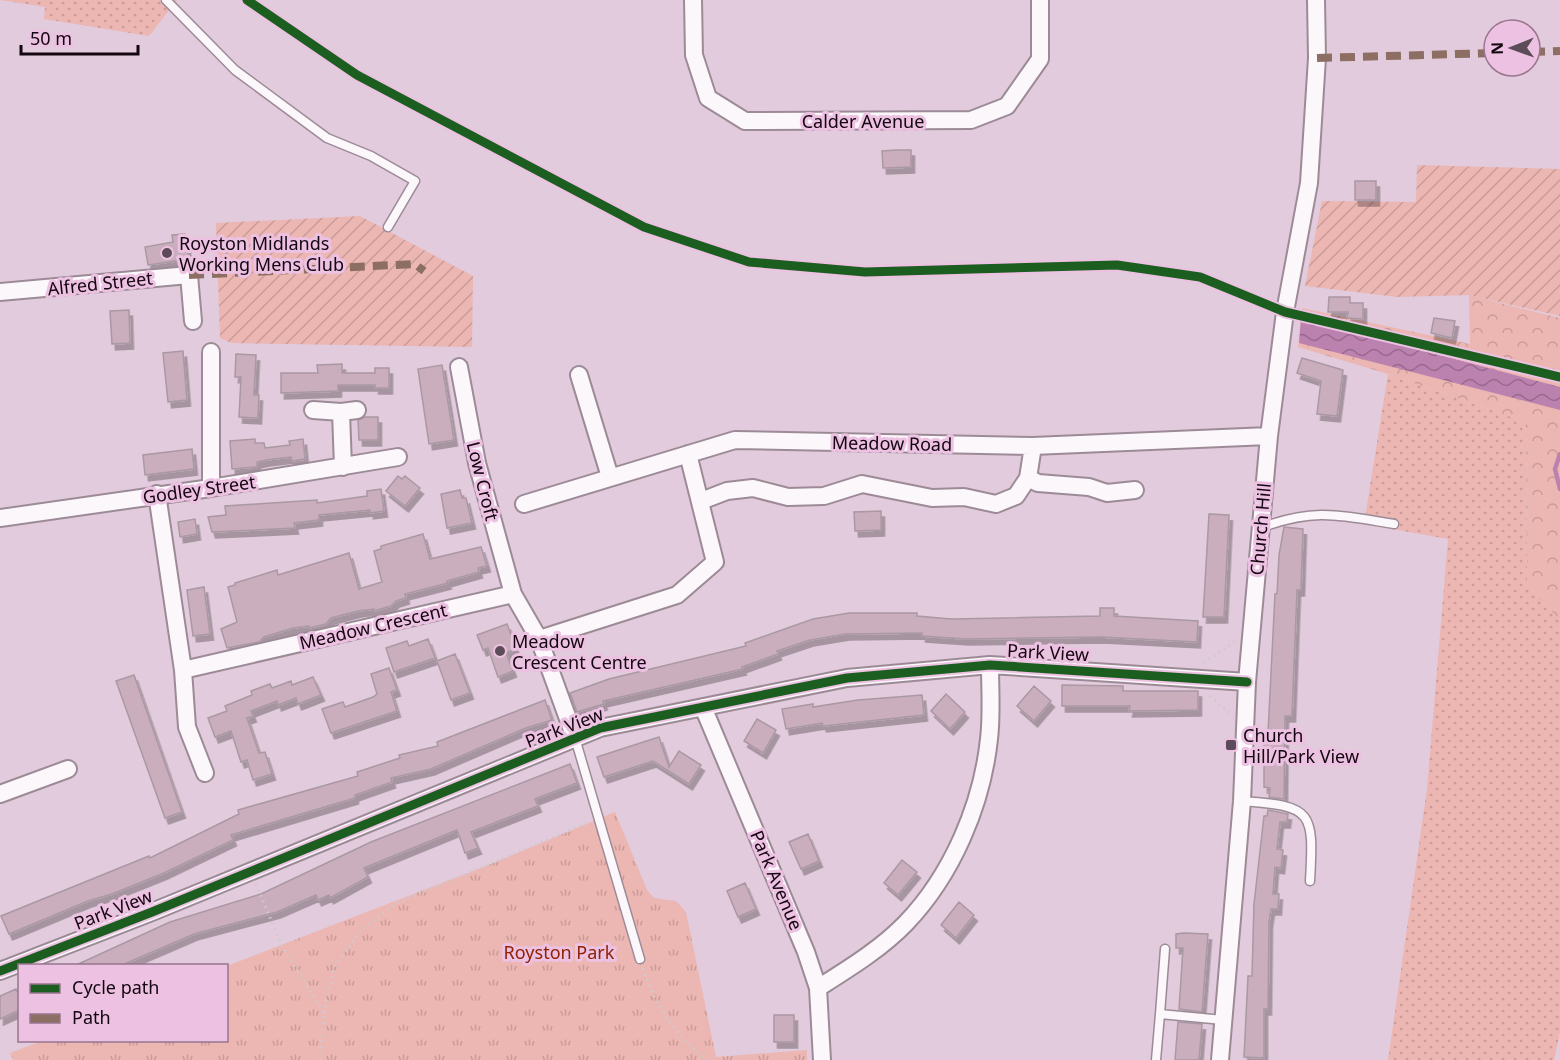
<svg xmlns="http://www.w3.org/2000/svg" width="1560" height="1060" font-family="'Noto Sans',sans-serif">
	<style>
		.grass { fill: url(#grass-dots) }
		.forest { fill: url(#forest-crowns) }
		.park { fill: url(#park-tufts) }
		.garden { fill: url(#garden-furrows) }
		.water { fill: url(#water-waves) }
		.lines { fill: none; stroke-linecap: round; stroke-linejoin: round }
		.stream { stroke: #bc82af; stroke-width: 4.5 }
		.building { fill: #caaebd; stroke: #aa98a3; stroke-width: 1.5; filter: url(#shadow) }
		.lane-casing { stroke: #9c8b97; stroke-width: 11 }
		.street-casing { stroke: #9c8b97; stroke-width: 20 }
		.path { stroke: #d0c9ce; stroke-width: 3; stroke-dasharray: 1.5 4.5; stroke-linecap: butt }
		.lane { stroke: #fbf7fa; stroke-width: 8 }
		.street { stroke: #fbf7fa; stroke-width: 16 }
		.quiet { stroke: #8d6e63; stroke-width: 8; stroke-dasharray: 15 8; stroke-linecap: butt }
		.cycleway-casing { stroke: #ecc1e1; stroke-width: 13 }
		.cycleway { stroke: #1b5e20; stroke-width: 9 }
		.poi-dot { fill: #5c4b58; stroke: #ecc1e1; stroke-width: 2 }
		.labels { text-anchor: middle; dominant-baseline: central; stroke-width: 6; stroke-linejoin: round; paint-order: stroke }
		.street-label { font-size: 18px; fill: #140611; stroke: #ecc1e1 }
		.poi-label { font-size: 18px; fill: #140611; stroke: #ecc1e1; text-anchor: start }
		.park-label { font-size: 18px; fill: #8f2200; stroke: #ecc1e1 }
	</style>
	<defs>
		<pattern id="grass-dots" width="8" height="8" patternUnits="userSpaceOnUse" patternTransform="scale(1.5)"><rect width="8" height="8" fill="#ecb6b2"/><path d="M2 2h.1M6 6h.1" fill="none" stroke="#ca9b98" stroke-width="1.8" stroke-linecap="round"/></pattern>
		<pattern id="forest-crowns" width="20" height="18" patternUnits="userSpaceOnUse" patternTransform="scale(1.5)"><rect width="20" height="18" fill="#ecb6b2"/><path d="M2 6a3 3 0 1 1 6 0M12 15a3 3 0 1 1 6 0" fill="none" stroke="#ca9b98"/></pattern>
		<pattern id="park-tufts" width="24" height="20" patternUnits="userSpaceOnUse" patternTransform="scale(1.5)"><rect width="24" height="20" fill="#ecb6b2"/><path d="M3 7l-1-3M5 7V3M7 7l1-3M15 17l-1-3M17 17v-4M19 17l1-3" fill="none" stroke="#ca9b98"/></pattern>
		<pattern id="garden-furrows" width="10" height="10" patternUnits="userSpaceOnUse" patternTransform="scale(1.5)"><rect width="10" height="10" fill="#ecb6b2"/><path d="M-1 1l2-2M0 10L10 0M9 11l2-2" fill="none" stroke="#ca9b98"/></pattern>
		<pattern id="water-waves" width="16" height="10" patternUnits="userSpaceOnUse" patternTransform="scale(1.5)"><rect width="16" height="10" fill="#bc82af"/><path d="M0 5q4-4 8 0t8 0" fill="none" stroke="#98688d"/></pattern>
		<filter id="shadow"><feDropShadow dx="3.5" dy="6" stdDeviation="0" flood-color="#0004"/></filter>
	</defs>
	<rect width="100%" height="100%" fill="#e2cbdc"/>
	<path class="grass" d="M0 0H177L149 36 44 19 45 7Z
		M1388 374 1526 422 1527 585 1560 620V1032L1554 1060H1388L1427 789 1448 539 1364 524Z"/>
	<path class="forest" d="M1469 295 1560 318V620L1527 585 1526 422 1388 374 1298 347 1302 308 1470 344Z"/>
	<path class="park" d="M615 812 647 890 654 898 676 901 686 912 716 1057 807 1050V1060H13L10 1053 42 1041 226 1040 227 966 486 866Z"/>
	<path class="garden" d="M1417 165 1560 169V316L1469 295 1397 297 1305 286 1322 201 1416 202Z
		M360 216 473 276 472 347 231 343 220 338 216 223Z"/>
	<path class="water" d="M1301 318 1560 387V410L1299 343Z"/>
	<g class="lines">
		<path class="stream" d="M1560 454 1555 469 1560 489"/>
	</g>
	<path class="building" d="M897 150H911V167L883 168 882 151Z
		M1355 181H1376V200H1355Z
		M185 234 189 259 148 265 145 247 173 242 172 235Z
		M1329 297H1350V303H1363V319L1347 318 1348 312H1328Z
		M129 310 130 343 112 344 110 311Z
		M1434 318 1455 321 1452 338 1431 333Z
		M183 351 187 400 168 402 163 353Z
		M236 354 256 355 254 395H259L258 418 239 417 241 377H235Z
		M1302 358 1343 370 1337 416 1317 414 1321 381 1297 373Z
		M342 364V373H375V368H389V388H375V385H338V391L281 393V373H318L317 365Z
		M442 365 454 440 429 444 418 369Z
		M365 417H378V440H359L358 420Z
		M255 439V443H264L265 448 290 445 289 441 303 439 305 459 292 461 291 457 266 460 257 462V467L232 469 230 441Z
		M192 449 194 469 145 475 143 455Z
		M398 476 402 479 405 476 420 488 405 506 386 491Z
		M381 489 384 511 370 513V510L319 515V520L294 523 295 528 212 532 208 517 226 515 225 506 317 500V503L367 496V491Z
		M460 490 462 498H466L472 523 447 528 441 494Z
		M881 511V530L855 531 854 512Z
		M1209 514 1229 515 1224 617H1203Z
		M195 519 197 534 180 537 178 522Z
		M1284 527 1303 529 1301 590H1297L1292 716H1285L1284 799 1269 797 1270 788 1264 787V733H1268L1275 594H1277L1279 555Z
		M423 534 430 559 481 547 487 566 478 568 479 572 447 581 448 583 405 594 406 598 396 601 391 606 374 611V609L358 611 331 618 326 624 309 628V626L293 628 264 637 259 642 227 648 221 629 237 622 228 587 235 585V583L277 570 278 575 349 553 359 589 382 582 374 551 381 549V546Z
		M204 587 210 634 193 636 187 590Z
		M1100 608H1114V616L1198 621 1197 642 1100 637 965 639 922 636V633L846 634 810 640 777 651 778 654 742 667 743 669 603 701 604 704 577 712 570 693 609 679 746 646 745 643 813 619 849 613H917V616L951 619 1100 616Z
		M507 624 516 649 506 653 513 671 498 677 488 648 483 650 477 635Z
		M428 639 435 658 394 672 386 648 407 641 409 646Z
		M455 654 470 693 451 700 437 661Z
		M389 668 397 690 391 692 397 711 331 733 322 709 343 702 345 707 373 697 377 694 371 674Z
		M134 675 182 812 165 818 116 681Z
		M313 677 321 695 298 704 296 698 278 705 277 701 251 711 253 716 247 718 259 753 265 752 272 774 253 780 247 760 241 762 231 731 215 737 208 718 227 711 225 706 252 695 251 691 270 684 272 688 291 681 292 685Z
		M1062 685 1123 686V691H1198V710L1129 711 1130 706H1062Z
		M1034 686 1051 701 1034 721 1017 706Z
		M946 694 965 712 950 729 931 711Z
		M922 695 924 715 823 726 822 723 786 729 782 709 813 704V707L858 700Z
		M545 700 552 720 526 728 431 769 391 778 392 782 355 795V798L231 835 233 840 164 873 112 894 88 901 9 934 1 916 149 856 150 858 239 814 238 810 358 776 357 772 400 758 399 755 438 746 437 742Z
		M757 719 776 730 763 753 744 741Z
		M659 737 669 767 679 751 701 765 689 784 653 761 604 777 597 757Z
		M570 764 577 783 535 799 538 806 471 832 478 848 465 853 457 830 364 868 368 877 330 898 329 895 318 900 316 895 277 912 194 934 120 966H74L170 922 261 894 371 842Z
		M1268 810 1288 814 1287 822H1280L1277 849 1283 850 1281 868 1275 867 1273 894H1279L1278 909H1271L1269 922 1268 1009H1264V1058L1244 1057 1248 976H1252L1254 904 1264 816H1267Z
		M808 834 819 861 801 869 789 842Z
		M902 860 917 872 898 895 884 883Z
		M745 883 756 909 738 917 727 891Z
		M959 902 974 915 956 938 941 925Z
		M1184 933 1208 934 1202 1012 1179 1009 1183 948H1176V934Z
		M16 989 20 997V1010L0 1019V996Z
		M774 1015H794V1042H774Z
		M1178 1022 1202 1024 1199 1060H1175Z"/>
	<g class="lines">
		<g class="lane-casing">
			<path id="lane" d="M166 0 235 70 327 138 371 156 415 181 388 227
				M1260 528C1315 508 1338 515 1394 524
				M575 738 640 959
				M1242 801C1313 806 1314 811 1310 881
				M1160 1014 1165 949
				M1156 1060 1160 1014 1223 1020"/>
		</g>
		<g class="street-casing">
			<path id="street" d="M693 0 694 55 708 98 745 121 971 120 1007 106 1040 59V0
				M0 292 189 275 193 321
				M211 352V488
				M459 367 477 463 513 594
				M579 375 610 477
				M313 410 341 412 343 467
				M341 412 357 410
				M1028 478 1038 483 1089 487 1107 493 1135 490
				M157 494 183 670 187 727 205 773
				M701 501 727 491 753 488 788 497 824 496 862 484 932 498 964 497 996 504 1016 496 1028 478 1033 446
				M524 504 735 440 1033 446 1269 436
				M0 518 211 488 398 457
				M539 639 677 595 715 562 688 454
				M183 670 513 594 539 639 575 738
				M703 707 806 952 818 988 822 1060
				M0 794 68 769
				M0 971 152 912 600 728 847 678 990 665 1247 682
				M818 988C848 969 881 949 906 923 952 875 982 805 989 739 992 715 990 689 990 665
				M1220 1060 1242 801 1247 682 1269 436 1285 312 1309 183 1317 58 1316 0"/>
		</g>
		<path class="path" d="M1204 663 1235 641
			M1210 696 1230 713
			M256 884 281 944 324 1013 320 1060
			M643 968C656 1006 675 1037 708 1060
			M324 1013 334 968 362 929 397 903 589 822"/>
		<use href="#lane" class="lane"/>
		<use href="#street" class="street"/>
		<path class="quiet" d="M1530 52 1560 51
			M1317 58 1494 53
			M189 275 415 264 424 271"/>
		<g class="cycleway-casing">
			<path id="cycleway" d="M247 0 357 75 644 227 749 262 865 272 1117 265 1200 277 1285 312 1560 377
				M0 971 152 912 600 728 847 678 990 665 1247 682"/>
		</g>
		<use href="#cycleway" class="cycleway"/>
	</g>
	<g class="poi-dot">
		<circle cx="167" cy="253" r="6"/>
		<circle cx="500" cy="651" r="6"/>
		<rect x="1225" y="739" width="12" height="12" rx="3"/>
	</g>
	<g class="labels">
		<g class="street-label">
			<text x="863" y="121">Calder Avenue</text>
			<text transform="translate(100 283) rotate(-6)">Alfred Street</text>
			<text transform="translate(892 443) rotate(1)">Meadow Road</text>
			<text transform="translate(483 481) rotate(76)">Low Croft</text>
			<text transform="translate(199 489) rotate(-8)">Godley Street</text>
			<text transform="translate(1260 529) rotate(-85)">Church Hill</text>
			<text transform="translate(373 626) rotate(-13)">Meadow Crescent</text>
			<text transform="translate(1048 652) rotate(3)">Park View</text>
			<text transform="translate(564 727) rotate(-21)">Park View</text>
			<text transform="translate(777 880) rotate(67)">Park Avenue</text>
			<text transform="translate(113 909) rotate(-21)">Park View</text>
		</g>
		<g class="poi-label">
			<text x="179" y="243">Royston Midlands<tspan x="179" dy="21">Working Mens Club</tspan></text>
			<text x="512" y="641">Meadow<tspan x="512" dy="21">Crescent Centre</tspan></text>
			<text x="1243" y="735">Church<tspan x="1243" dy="21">Hill/Park View</tspan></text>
		</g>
		<g class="park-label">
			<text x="559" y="952">Royston Park</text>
		</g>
	</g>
	<rect x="18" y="964" width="210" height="78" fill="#ecc1e1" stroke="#96768e" stroke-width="1.5"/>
	<rect x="30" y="984" width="30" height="9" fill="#1b5e20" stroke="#96768e" stroke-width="1.5"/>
	<text x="72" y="994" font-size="18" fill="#140611">Cycle path</text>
	<rect x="30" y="1014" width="30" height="9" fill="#8d6e63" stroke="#96768e" stroke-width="1.5"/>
	<text x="72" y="1024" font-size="18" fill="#140611">Path</text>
	<g transform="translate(1512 48) rotate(269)"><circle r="28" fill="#ecc1e1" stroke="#96768e" stroke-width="1.5"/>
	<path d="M0-4.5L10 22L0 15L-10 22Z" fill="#5c4b58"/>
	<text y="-9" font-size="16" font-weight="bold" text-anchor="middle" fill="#140611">N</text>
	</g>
	<path d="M21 45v9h117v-9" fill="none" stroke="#140611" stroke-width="3"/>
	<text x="30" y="45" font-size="18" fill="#140611" stroke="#ecc1e1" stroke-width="4.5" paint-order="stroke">50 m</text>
</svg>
